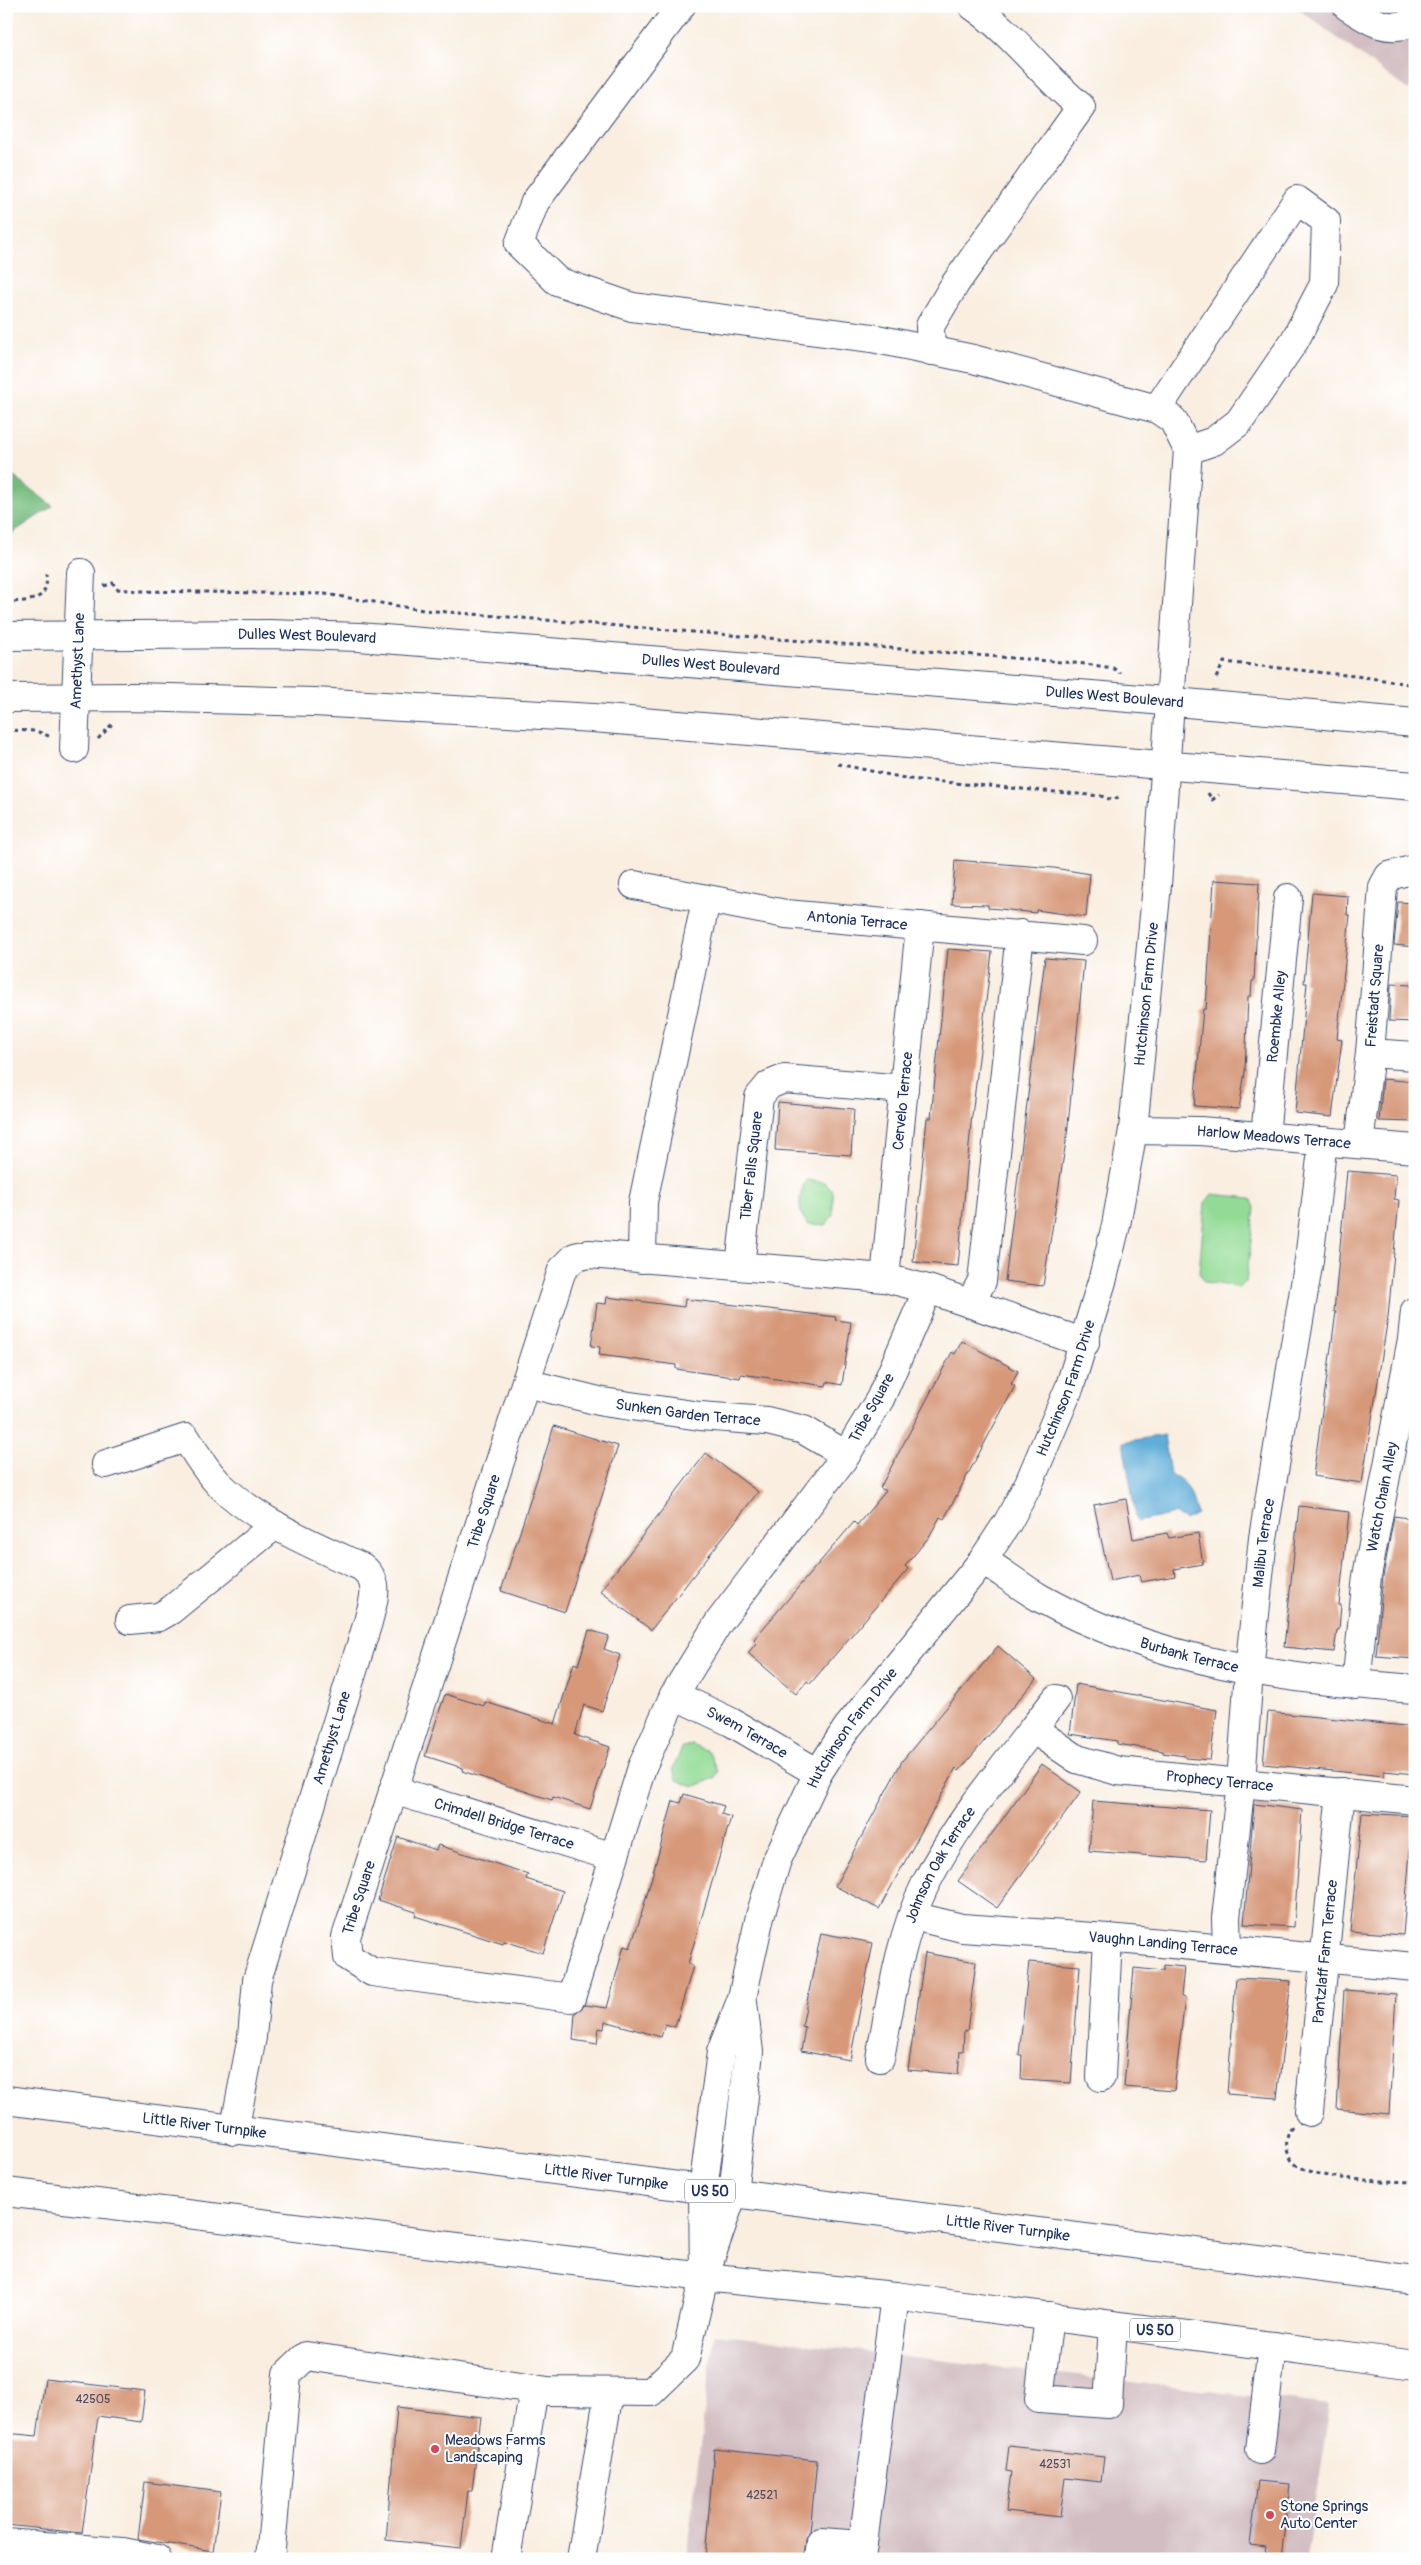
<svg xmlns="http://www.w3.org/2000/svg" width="1421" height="2565" font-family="Pangolin,sans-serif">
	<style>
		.industrial { fill: #d2bec2 }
		.green { fill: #93db95; stroke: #57857a }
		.forest { fill: #76bb7e; stroke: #48756e }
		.water { fill: #5eadd8; stroke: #3c6e9b }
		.building { fill: #d69879 }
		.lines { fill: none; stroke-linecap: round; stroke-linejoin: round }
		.minor-casing { stroke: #3c4c72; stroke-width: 30 }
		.highway-casing { stroke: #3c4c72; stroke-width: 30 }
		.path { stroke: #3c4c72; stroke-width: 3; stroke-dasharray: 4 4; stroke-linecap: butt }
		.minor { stroke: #fff; stroke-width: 28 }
		.highway { stroke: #fff; stroke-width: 28 }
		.poi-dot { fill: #d1495b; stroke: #fff; stroke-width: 2 }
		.labels { text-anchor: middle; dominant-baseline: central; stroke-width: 4; stroke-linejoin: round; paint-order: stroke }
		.number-label { font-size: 12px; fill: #4a4965 }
		.shield { fill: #fff; stroke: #5f6d8e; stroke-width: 1 }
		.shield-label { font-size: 14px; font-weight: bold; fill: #1b2f5e }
		.street-label { font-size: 15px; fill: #1b2f5e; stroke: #fff }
		.poi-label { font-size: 15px; fill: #1b2f5e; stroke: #fff; text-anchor: start }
	</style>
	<rect width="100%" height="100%" fill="#fff"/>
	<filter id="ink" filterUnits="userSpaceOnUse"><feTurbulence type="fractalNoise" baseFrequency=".02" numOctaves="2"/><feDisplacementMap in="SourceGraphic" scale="10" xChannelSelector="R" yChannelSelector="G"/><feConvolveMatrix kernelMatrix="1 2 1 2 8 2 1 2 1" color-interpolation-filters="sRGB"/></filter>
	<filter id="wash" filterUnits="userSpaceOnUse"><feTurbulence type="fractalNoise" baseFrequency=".0096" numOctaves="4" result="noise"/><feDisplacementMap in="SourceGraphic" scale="20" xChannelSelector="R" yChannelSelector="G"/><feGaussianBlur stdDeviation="1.12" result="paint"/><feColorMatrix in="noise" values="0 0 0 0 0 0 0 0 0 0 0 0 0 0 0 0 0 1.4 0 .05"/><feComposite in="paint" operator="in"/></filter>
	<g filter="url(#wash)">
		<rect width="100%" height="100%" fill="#f9eee0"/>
		<path class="industrial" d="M1294 6H1415V82L1408 90Z
			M714 2334 1330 2405 1306 2559H686Z"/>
		<path class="green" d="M806 1180 824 1182 833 1191V1214L826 1225 808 1224C796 1212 799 1193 806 1180Z
			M1212 1194 1251 1198 1255 1208 1246 1282 1239 1287 1205 1282 1199 1273 1205 1203Z
			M691 1744 710 1752 718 1772 715 1778 693 1787 677 1780 673 1769 682 1748Z"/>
		<path class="forest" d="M6 471 53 506 6 537Z"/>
		<path class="water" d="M1164 1435 1170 1475C1188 1477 1192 1499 1197 1514L1185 1520 1175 1514 1137 1522 1123 1442Z"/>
		<g id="blocks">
			<path class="building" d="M955 860 1054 868 1090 874 1086 917 1036 910V913L1000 909 988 908V905L952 904Z
				M1214 880 1259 883 1254 981H1252L1251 996H1248L1245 1072 1239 1109 1194 1106 1203 1009H1206Z
				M1312 893 1348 896 1347 915H1350L1337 1039 1342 1040 1332 1117 1295 1113 1307 983H1304Z
				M1398 902 1415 903V947L1394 945Z
				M948 949 992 952 971 1124 958 1266 913 1262 927 1118H931Z
				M1045 958 1084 961 1067 1135 1043 1286 1005 1281Z
				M1391 984 1411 985V988L1415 989V1022L1389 1021Z
				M1383 1079 1415 1082V1122L1379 1121Z
				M778 1102 854 1109 851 1155 775 1150Z
				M1347 1171 1396 1175 1394 1199 1399 1200 1388 1317 1362 1483 1313 1476 1336 1312H1334Z
				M607 1297 684 1307 685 1299 836 1317 835 1320 851 1322 842 1385 827 1382 826 1386 741 1374 740 1378 676 1369V1365L599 1355 600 1347 591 1346 597 1303 606 1304Z
				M962 1341 1018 1371 1011 1384 1015 1386 944 1519 940 1517 929 1537 905 1566 908 1569 810 1684 807 1681 796 1694 748 1653 757 1642 754 1639 854 1522 857 1525 886 1491 880 1488 952 1352 955 1354Z
				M554 1426 618 1446 565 1612 501 1591Z
				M706 1453 758 1492 651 1630 600 1591Z
				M1126 1499 1133 1539 1167 1533 1169 1538 1198 1533 1203 1564 1174 1569 1175 1576 1141 1582 1139 1575 1110 1581 1094 1505Z
				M1299 1506 1349 1512 1339 1605H1341L1339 1630H1337L1334 1652 1284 1647Z
				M1394 1516 1415 1519V1659L1376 1656 1383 1576Z
				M589 1630 609 1636 604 1649 620 1655 602 1711 584 1705 575 1735 610 1747 590 1809 553 1797 552 1800 462 1771 463 1768 425 1756 445 1694 484 1706 485 1702 555 1724 574 1663 578 1665Z
				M998 1646 1036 1679 959 1771 956 1768 879 1909 835 1886 902 1761Z
				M1076 1684 1217 1710 1210 1760 1185 1758V1756L1163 1753V1751L1117 1744V1741L1070 1734Z
				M1268 1712 1415 1727V1774L1384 1771V1776L1263 1764Z
				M1042 1764 1081 1792 997 1908 958 1881Z
				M684 1794 724 1806 721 1814 731 1817 688 1964 693 1966 675 2027 665 2024 661 2037 605 2021 604 2029 599 2028 597 2044 573 2040 575 2013 585 2005 607 2008 624 1946 630 1948 641 1916 673 1801 681 1803Z
				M1093 1801 1210 1810 1206 1860 1089 1851Z
				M1254 1804 1302 1810 1294 1927 1244 1924Z
				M1362 1813 1413 1816 1403 1935 1350 1931Z
				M398 1837 436 1850 438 1845 528 1874 526 1879 563 1891 543 1953 504 1941 503 1944 415 1916 416 1912 378 1900Z
				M821 1933 873 1943 850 2060 801 2051 805 2027 802 2026Z
				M925 1953 976 1962 967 2031H964L963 2051H960L958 2074 908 2070Z
				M1029 1962 1080 1966 1071 2083 1021 2080 1022 2055H1019Z
				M1163 1965 1184 1967 1181 1997 1185 1998 1174 2091 1124 2087 1134 1968 1163 1971Z
				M1236 1978 1291 1981 1277 2098 1227 2094Z
				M1344 1990 1396 1994 1389 2114 1337 2109Z
				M45 2379 145 2391 141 2422 98 2416 82 2533 6 2525V2433L37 2436Z
				M397 2407 481 2417 472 2491H468L461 2548 386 2540Z
				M1009 2446 1104 2457 1101 2482 1065 2478 1060 2517 1006 2511 1011 2472 1006 2471Z
				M714 2449 817 2460 810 2532 806 2539 804 2559H705Z
				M1258 2481 1290 2484 1281 2559H1264L1266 2547 1250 2545Z
				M145 2482 221 2492 213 2551 138 2539Z"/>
		</g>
	</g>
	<g filter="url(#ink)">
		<use href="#blocks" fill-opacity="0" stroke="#3c4c72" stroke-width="1"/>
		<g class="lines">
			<g class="minor-casing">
				<g id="minor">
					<path d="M681 6 535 202 519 244 557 281 632 307 872 338 973 359 1157 409"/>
					<path d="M1347 6C1370 21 1388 34 1415 21"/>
					<path d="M931 351 930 326 955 284 1081 107C1043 76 1014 34 973 6"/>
					<path id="s1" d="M6 636 269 634 359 637 1129 698 1415 723"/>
					<path d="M6 698 133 697 314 702 593 718 1415 786"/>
					<path id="s2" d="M74 749 81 573"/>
					<path id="s3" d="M634 885 786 914 1083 941"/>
					<path d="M1370 1053 1415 1056"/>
					<path id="s4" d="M1133 1130 1200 1131 1415 1149"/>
					<path id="s5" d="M1265 1136 1288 898"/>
					<path id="s6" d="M1359 1144 1370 1053 1383 887 1389 876 1415 869"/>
					<path d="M642 1259 643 1202 706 900"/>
					<path id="s7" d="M740 1266 759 1097 769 1085 784 1079 904 1089"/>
					<path id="s8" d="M885 1278 920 926"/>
					<path id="s9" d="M928 1289 880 1399 846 1455 719 1622 674 1695 642 1767 571 1998 372 1972 348 1957 346 1937 562 1270 575 1257 589 1254 885 1278 928 1289 1085 1343"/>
					<path d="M970 1303 982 1281 1020 934"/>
					<path id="s10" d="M526 1383 603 1402 700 1416 767 1421 804 1430 846 1455"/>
					<path d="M106 1464 186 1438C196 1454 206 1471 219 1484 258 1522 313 1545 362 1567 382 1583 373 1601 368 1622L257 1980 252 2037 234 2131"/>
					<path id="s11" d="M983 1560C1002 1572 1021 1587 1040 1598 1155 1662 1286 1680 1415 1689"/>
					<path d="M130 1620 159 1617 171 1610 275 1525"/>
					<path id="s12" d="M1356 1685 1367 1576 1412 1339 1415 1311"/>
					<path id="s13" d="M674 1695 731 1722 818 1773"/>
					<path id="s14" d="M1033 1729 1077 1759 1118 1771 1415 1800"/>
					<path id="s15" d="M393 1790 614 1857"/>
					<path id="s16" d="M913 1916 962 1928 1108 1938 1415 1967"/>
					<path id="s17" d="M1227 1949 1226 1918 1241 1782 1249 1671 1263 1538 1309 1260 1323 1141"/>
					<path id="s18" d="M880 2058C891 2001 899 1938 925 1885 959 1817 1010 1759 1056 1699"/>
					<path d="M1101 2077 1108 1938"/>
					<path id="s19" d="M1309 2112 1341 1792"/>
					<path id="s20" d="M704 2277 703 2190 721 2052 742 1998 760 1916 777 1860 818 1773 847 1728 983 1560 1008 1522 1029 1483 1070 1386 1103 1278 1116 1225 1133 1130 1157 885 1188 450 1173 420 1157 409 1297 200 1326 221 1324 284 1295 340 1239 422 1214 441 1188 450"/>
					<path d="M1049 2316 1039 2399 1108 2404 1113 2325"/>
					<path d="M1260 2450 1272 2346"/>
					<path d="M6 2543 123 2552 157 2559"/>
					<path d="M270 2559 287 2374 306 2356 548 2391 651 2392 685 2359 704 2277 733 2193 749 2052 743 2002"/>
					<path d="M506 2559 534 2389"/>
					<path d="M581 2559 609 2392"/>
					<path d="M819 2559 821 2542 863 2545"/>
					<path d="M861 2559 895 2296"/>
				</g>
			</g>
			<g class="highway-casing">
				<g id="highway">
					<path id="s21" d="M6 2100 1415 2280"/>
					<path d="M6 2192 704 2277 895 2296 1415 2365"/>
				</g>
			</g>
			<path class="path" d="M104 586 113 583 117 589 140 591 325 594 423 610 1086 664 1113 668 1120 673
				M6 602C28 601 50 602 46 574
				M1216 678 1224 662 1364 677 1415 685
				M6 730 36 731 51 737
				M98 739 114 722
				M838 764 909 779 1101 796 1112 800 1119 797
				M1208 793 1212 800 1219 795
				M1292 2127C1283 2139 1285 2160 1300 2167 1327 2181 1384 2181 1415 2182"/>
			<use href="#minor" class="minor"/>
			<use href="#highway" class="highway"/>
		</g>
	</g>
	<g class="poi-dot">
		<circle cx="435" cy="2449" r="5"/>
		<circle cx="1270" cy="2515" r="5"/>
	</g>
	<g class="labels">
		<g class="number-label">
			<text x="93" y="2399">42505</text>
			<text x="1055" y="2464">42531</text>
			<text x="762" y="2495">42521</text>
		</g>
		<g class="shield">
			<rect x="685" y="2179.5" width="50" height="23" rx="4"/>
			<rect x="1130" y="2318.5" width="50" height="23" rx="4"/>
		</g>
		<g class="shield-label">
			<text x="710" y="2191">US 50</text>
			<text x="1155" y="2330">US 50</text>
		</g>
		<g class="street-label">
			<text stroke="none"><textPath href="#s1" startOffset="301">Dulles West Boulevard</textPath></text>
			<text stroke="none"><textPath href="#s2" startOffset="88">Amethyst Lane</textPath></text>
			<text stroke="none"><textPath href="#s1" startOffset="706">Dulles West Boulevard</textPath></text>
			<text stroke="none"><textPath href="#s1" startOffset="1111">Dulles West Boulevard</textPath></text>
			<text stroke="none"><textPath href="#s3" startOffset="226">Antonia Terrace</textPath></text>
			<text stroke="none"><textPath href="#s20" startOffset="1388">Hutchinson Farm Drive</textPath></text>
			<text stroke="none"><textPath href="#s6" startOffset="149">Freistadt Square</textPath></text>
			<text stroke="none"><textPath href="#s5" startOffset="120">Roembke Alley</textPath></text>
			<text stroke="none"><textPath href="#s8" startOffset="178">Cervelo Terrace</textPath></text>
			<text stroke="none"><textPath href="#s4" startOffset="141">Harlow Meadows Terrace</textPath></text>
			<text stroke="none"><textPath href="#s7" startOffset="101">Tiber Falls Square</textPath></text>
			<text stroke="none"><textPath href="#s20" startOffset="984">Hutchinson Farm Drive</textPath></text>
			<text transform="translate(872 1408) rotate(-61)">Tribe Square</text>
			<text stroke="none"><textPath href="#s10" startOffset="165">Sunken Garden Terrace</textPath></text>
			<text stroke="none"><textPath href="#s12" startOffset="190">Watch Chain Alley</textPath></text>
			<text stroke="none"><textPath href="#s9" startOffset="1498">Tribe Square</textPath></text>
			<text stroke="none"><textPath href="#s17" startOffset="408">Malibu Terrace</textPath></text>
			<text stroke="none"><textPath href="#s11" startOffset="229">Burbank Terrace</textPath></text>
			<text stroke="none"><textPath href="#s20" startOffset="579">Hutchinson Farm Drive</textPath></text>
			<text stroke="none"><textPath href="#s13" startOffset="82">Swem Terrace</textPath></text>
			<text transform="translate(332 1738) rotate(-73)">Amethyst Lane</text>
			<text stroke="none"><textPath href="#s14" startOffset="198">Prophecy Terrace</textPath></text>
			<text stroke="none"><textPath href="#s15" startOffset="116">Crimdell Bridge Terrace</textPath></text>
			<text stroke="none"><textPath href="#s18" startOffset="204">Johnson Oak Terrace</textPath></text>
			<text stroke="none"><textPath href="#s9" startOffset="1092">Tribe Square</textPath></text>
			<text stroke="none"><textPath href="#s16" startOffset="252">Vaughn Landing Terrace</textPath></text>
			<text stroke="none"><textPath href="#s19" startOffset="161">Pantzlaff Farm Terrace</textPath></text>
			<text stroke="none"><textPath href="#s21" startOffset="200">Little River Turnpike</textPath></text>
			<text stroke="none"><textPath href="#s21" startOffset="605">Little River Turnpike</textPath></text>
			<text stroke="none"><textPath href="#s21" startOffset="1010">Little River Turnpike</textPath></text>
		</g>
		<g class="poi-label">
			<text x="445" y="2440">Meadows Farms<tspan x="445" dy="17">Landscaping</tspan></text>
			<text x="1280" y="2506">Stone Springs<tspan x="1280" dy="17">Auto Center</tspan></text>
		</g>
	</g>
	<rect width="1421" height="2565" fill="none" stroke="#fff" stroke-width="25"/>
</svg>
